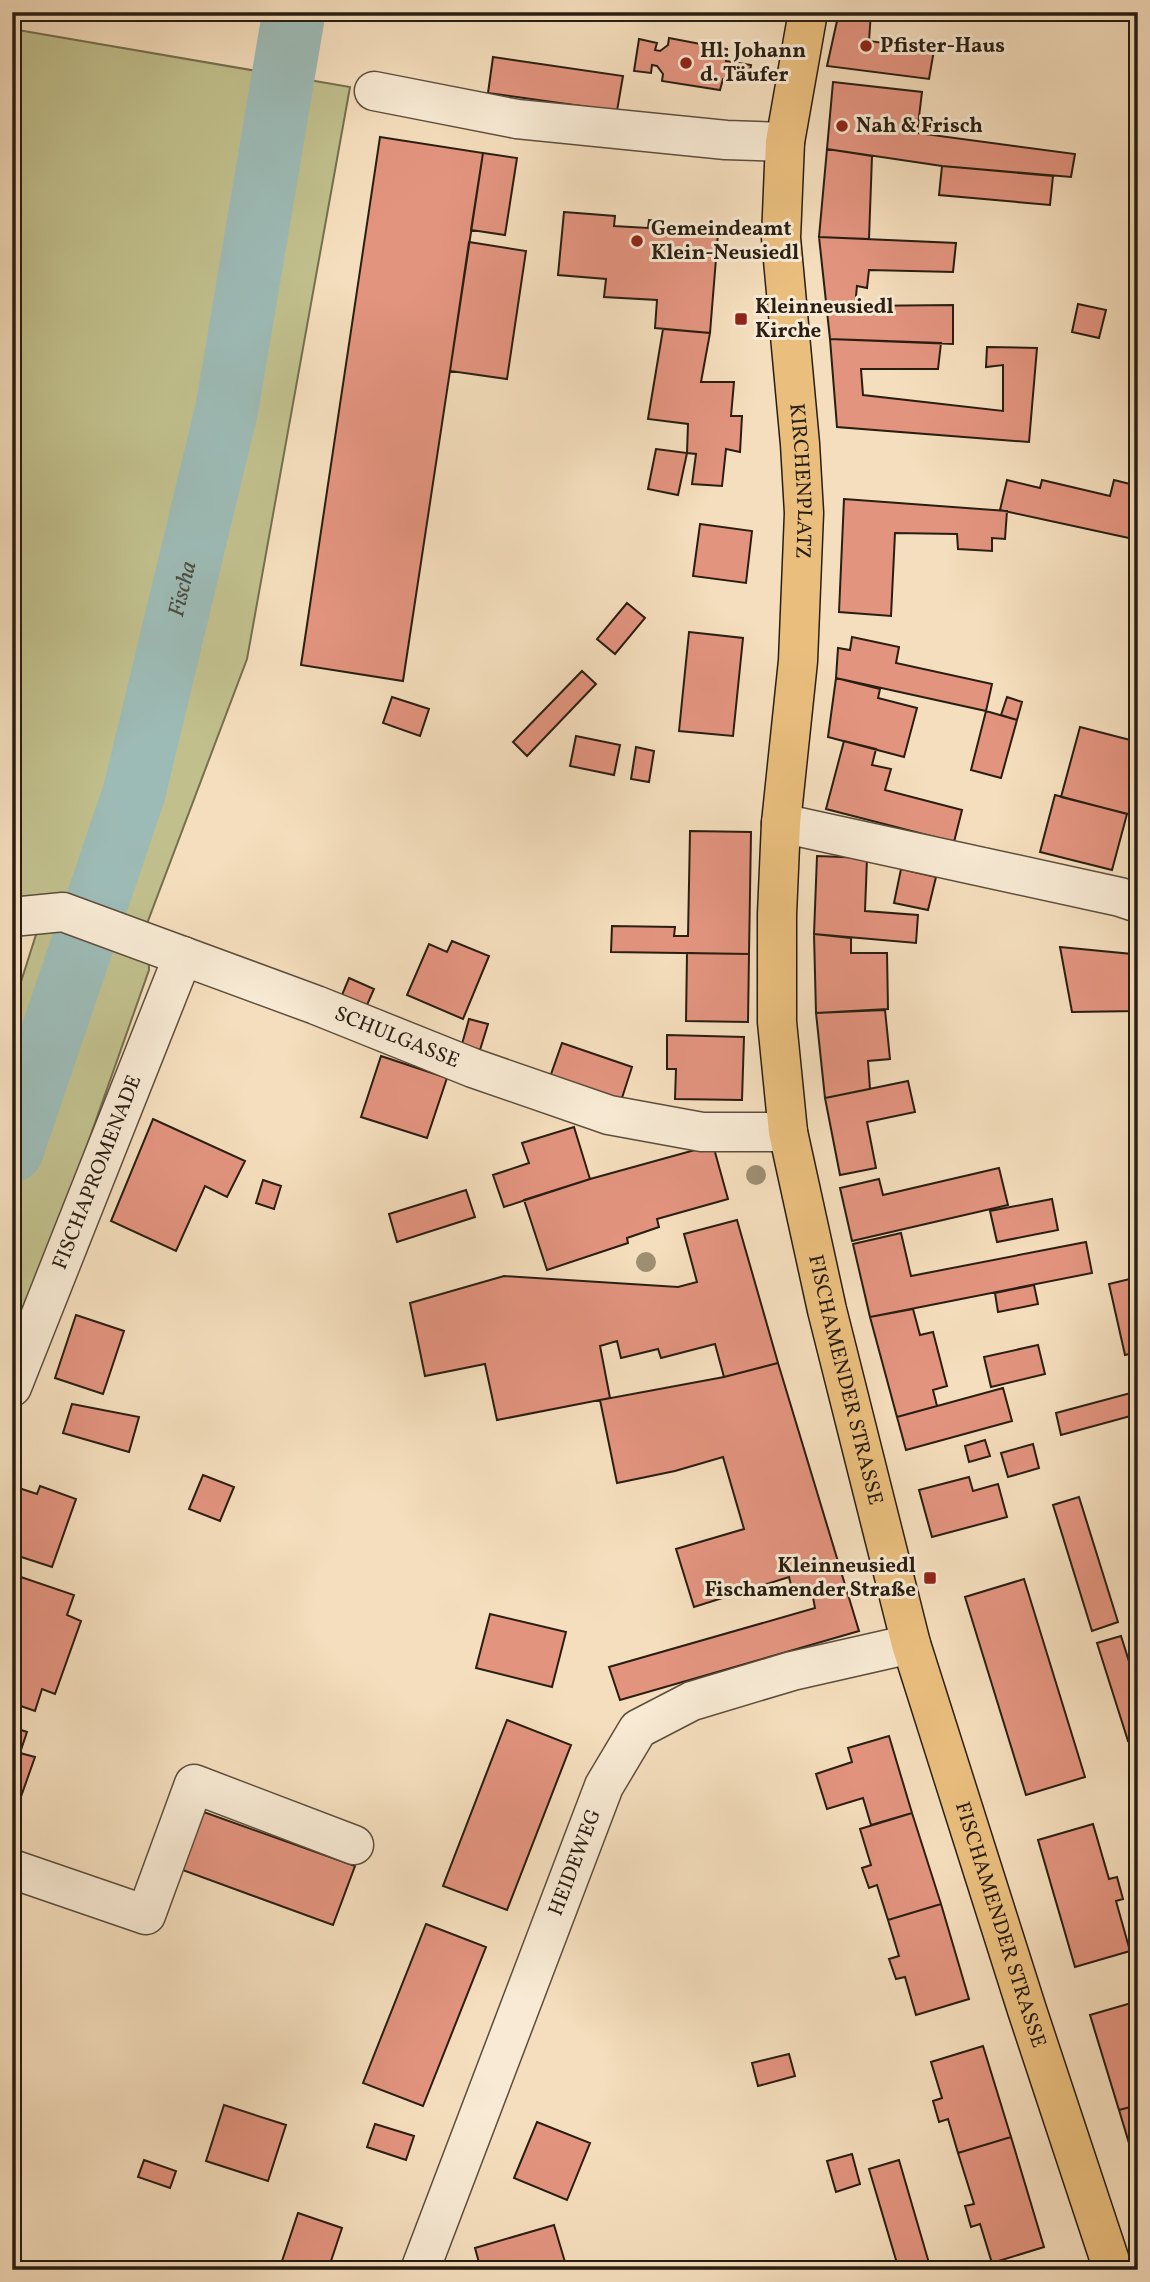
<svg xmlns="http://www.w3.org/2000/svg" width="1150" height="2282" font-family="Vollkorn,serif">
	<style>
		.green { fill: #c1c08d; stroke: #756f50; stroke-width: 2 }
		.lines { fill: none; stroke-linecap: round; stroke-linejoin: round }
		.river { stroke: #9dbbb6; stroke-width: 63 }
		.building { fill: #e3947f; stroke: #291e12; stroke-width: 2 }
		.minor-casing { stroke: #5c4e3d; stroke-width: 41 }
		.major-casing { stroke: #291e12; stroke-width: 41 }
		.minor { stroke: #f8ead4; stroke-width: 38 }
		.major { stroke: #eabf7e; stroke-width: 38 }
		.tree { fill: #9e8f73 }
		.poi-dot { fill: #8f2418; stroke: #f8ead4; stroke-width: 2.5 }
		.labels { text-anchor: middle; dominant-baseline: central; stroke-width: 6; stroke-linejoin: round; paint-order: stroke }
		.poi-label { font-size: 21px; font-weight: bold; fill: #291e12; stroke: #f8ead4; text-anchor: start }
		.street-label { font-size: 21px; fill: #291e12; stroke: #f8ead4 }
		.water-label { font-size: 23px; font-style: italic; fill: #4c4d43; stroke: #f8ead4 }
	</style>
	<rect width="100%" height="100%" fill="#f5debd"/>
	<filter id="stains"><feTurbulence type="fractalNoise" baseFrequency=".00286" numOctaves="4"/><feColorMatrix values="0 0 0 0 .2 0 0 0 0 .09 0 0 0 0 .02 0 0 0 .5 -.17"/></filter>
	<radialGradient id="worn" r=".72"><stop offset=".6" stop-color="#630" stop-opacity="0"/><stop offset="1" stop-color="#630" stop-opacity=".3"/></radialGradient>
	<path class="green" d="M12 29 350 87 247 659 148 921 149 970 12 1358V1010L41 919 12 909Z"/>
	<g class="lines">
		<path class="river" id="s1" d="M12 1151 134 793 227 408 294 12"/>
	</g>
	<path class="building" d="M839 12H871L869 41 934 50 929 79 827 66Z
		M669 38 727 49 726 61 751 65 748 82 723 79 720 90 662 81 663 74 657 66 652 65 651 73 634 71 639 39 657 43 655 50 660 51 668 45Z
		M493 57 623 76 617 111 488 93Z
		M833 82 922 92 917 133 1075 154 1071 177 942 166 827 149Z
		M380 137 483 153 403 681 301 665Z
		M827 149 872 156 869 239 819 237Z
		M483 153 517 158 505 235 471 230Z
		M942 166 1053 176 1050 205 939 195Z
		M564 212 615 216 614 226 648 228 649 220 666 221 665 230 718 234 710 333 655 328 657 300 604 297 606 279 558 275Z
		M819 237 956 243 953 272 869 270 867 288 857 286 855 306 953 305V344L830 339Z
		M469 242 526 251 507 379 450 371Z
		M1078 304 1106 310 1099 338 1072 332Z
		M663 329 710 333 701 382H734L731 416H742L740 452 726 449 722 486 692 484 696 454 687 453 688 424 648 419Z
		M830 339 941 343 938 369H861L863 395 1003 411V365L986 367 987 347 1037 348 1029 442 837 427Z
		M656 449 687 453 678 495 648 489Z
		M1007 480 1040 488 1042 480 1110 496 1114 480 1138 486V540L1000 510Z
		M844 499 1007 511 1005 539 992 538V551L958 549 957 534 895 533 891 616 839 612Z
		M700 524 752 531 746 583 693 576Z
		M627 603 645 618 615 654 597 639Z
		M689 632 743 638 733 736 679 731Z
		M852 637 899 647 896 663 992 684 986 711 836 678 838 648 850 650Z
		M582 671 596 684 527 756 513 742Z
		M836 678 880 689 878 698 917 708 904 757 828 737Z
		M392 697 429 709 420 736 383 723Z
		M1007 697 1022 702 1017 720 1001 715Z
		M986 711 1017 720 1001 778 971 770Z
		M1080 727 1138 742V809L1136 816 1061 797Z
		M576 736 620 745 614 775 570 766Z
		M844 741 876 749 872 765 891 769 885 790 962 810 954 842 826 809Z
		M636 747 654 751 649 782 631 779Z
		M1055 795 1127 814 1112 870 1040 852Z
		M690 831 751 832 749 954 611 952 612 926 675 927 674 936H688Z
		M817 856 867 858 865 911 918 915 916 943 814 934Z
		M901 869 936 877 928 910 894 903Z
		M814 934 851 938V953H887L888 1009 816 1013Z
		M452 941 489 956 463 1019 407 995 429 944 447 952Z
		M1060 947 1132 954 1138 983V1011L1072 1012Z
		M687 953 749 954 748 1022 686 1021Z
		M349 978 374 989 367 1005 342 995Z
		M885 1010 890 1059 868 1061 870 1089 825 1098 816 1013Z
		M469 1019 488 1024 480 1050 462 1044Z
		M667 1035 744 1037 742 1100 675 1099 676 1069H667Z
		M562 1043 632 1067 620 1104 549 1080Z
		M381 1056 447 1078 427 1138 361 1117Z
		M908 1081 915 1112 867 1122 876 1168 840 1175 825 1098Z
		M153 1119 245 1161 227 1197 205 1186 176 1251 111 1221Z
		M574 1127 590 1179 504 1207 493 1175 529 1163 522 1143Z
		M713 1145 728 1199 657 1219 659 1227 627 1238 628 1243 547 1270 524 1200 590 1179Z
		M999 1168 1008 1205 852 1241 840 1188 879 1179 883 1195Z
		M263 1180 281 1186 274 1209 256 1203Z
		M466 1190 475 1217 397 1242 389 1214Z
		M1052 1199 1058 1230 997 1242 990 1211Z
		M737 1220 778 1363 724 1377 715 1344 661 1358 658 1349 621 1358 617 1341 600 1346 610 1398 497 1420 485 1364 425 1376 410 1303 504 1276 678 1287 697 1282 684 1234Z
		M901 1233 911 1276 1086 1242 1092 1273 870 1317 853 1244Z
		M1138 1277V1352L1125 1355 1109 1284Z
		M1034 1285 1038 1304 998 1312 995 1293Z
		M913 1309 920 1335 933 1332 947 1386 933 1390 937 1406 897 1417 870 1317Z
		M76 1315 124 1331 103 1394 55 1378Z
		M1038 1345 1045 1374 991 1387 984 1357Z
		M778 1363 859 1631 620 1700 609 1667 815 1608 812 1592 794 1597 789 1577 694 1607 676 1549 744 1529 723 1457 675 1471 617 1483 600 1400 724 1377Z
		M1003 1388 1012 1421 906 1450 897 1417Z
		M1138 1391V1414L1061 1435 1056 1413Z
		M72 1404 139 1417 129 1452 63 1433Z
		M985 1440 990 1456 969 1462 965 1446Z
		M1033 1444 1039 1468 1008 1477 1001 1453Z
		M203 1475 234 1487 220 1521 189 1509Z
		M969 1477 973 1491 998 1484 1007 1517 932 1537 919 1490Z
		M40 1486 76 1499 52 1567 12 1554V1508L19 1488 37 1494Z
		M1079 1497 1118 1622 1092 1631 1053 1505Z
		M12 1574 74 1595 67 1615 81 1621 55 1694 42 1689 35 1711 12 1703Z
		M1024 1579 1085 1777 1026 1795 965 1597Z
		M490 1614 566 1632 552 1687 476 1668Z
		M1121 1636 1138 1690V1737L1128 1741 1097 1643Z
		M507 1720 571 1745 507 1910 443 1886Z
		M12 1727 27 1732 20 1753 35 1757 12 1822Z
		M889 1736 912 1813 871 1825 863 1798 827 1809 816 1774 852 1762 848 1748Z
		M198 1810 355 1866 333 1925 177 1868Z
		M912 1813 941 1904 888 1920 877 1885 869 1888 862 1868 871 1865 860 1829Z
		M1093 1824 1109 1879 1117 1877 1123 1899 1116 1901 1130 1951 1075 1967 1038 1840Z
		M941 1904 969 1999 916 2015 905 1977 896 1979 889 1959 899 1956 888 1920Z
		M426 1924 486 1947 423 2106 363 2083Z
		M1138 2001V2105L1119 2110 1090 2015Z
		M983 2046 1011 2137 958 2153 948 2119 939 2122 933 2101 942 2098 931 2062Z
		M789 2054 795 2076 758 2086 752 2063Z
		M224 2105 286 2125 268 2181 206 2161Z
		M1138 2105V2173L1119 2110Z
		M537 2122 590 2143 567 2200 514 2178Z
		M375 2124 414 2136 406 2160 367 2147Z
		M1011 2137 1044 2247 992 2263 980 2224 971 2227 965 2206 974 2204 958 2153Z
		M852 2154 860 2184 836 2192 827 2161Z
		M144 2160 176 2171 170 2188 138 2177Z
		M899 2160 929 2263 905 2270H899L869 2169Z
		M298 2213 342 2228 328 2270H279Z
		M554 2225 565 2262 538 2270H481L475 2248Z"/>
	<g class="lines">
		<g class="minor-casing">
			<g id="minor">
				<path d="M374 91 517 119 726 140 785 142"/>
				<path d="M781 823 1120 897 1138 903"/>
				<path id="s2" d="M12 917 63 912 316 1005 473 1068 609 1115 702 1132H788"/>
				<path id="s3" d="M12 1387 183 956"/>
				<path d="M12 1869 146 1915 194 1784 354 1845"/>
				<path id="s4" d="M420 2270 604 1786 638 1729 692 1701 792 1671 911 1644"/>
			</g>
		</g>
		<g class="major-casing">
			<g id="major">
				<path id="s5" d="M808 12 785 142 781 238 800 444 804 513 798 661 781 823 777 914V1022L788 1132 827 1310 911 1644 1027 2010 1113 2270"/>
			</g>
		</g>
		<use href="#minor" class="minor"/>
		<use href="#major" class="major"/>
	</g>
	<g class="tree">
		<circle cx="756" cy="1175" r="10"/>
		<circle cx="646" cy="1262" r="10"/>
	</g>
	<g class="poi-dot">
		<circle cx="866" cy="46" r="7"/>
		<circle cx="686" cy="63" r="7"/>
		<circle cx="842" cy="126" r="7"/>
		<circle cx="637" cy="241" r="7"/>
		<rect x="734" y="312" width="14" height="14" rx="3.5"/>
		<rect x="923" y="1571" width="14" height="14" rx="3.5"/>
	</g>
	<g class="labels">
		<g class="poi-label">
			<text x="880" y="46">Pfister-Haus</text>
			<text x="700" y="51">Hl. Johann<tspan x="700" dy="24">d. Täufer</tspan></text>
			<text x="856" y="126">Nah &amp; Frisch</text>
			<text x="651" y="229">Gemeindeamt<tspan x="651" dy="24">Klein-Neusiedl</tspan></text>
			<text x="755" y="307">Kleinneusiedl<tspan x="755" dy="24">Kirche</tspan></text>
			<text x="916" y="1566" text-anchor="end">Kleinneusiedl<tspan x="916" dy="24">Fischamender Straße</tspan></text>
		</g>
		<g class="street-label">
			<text stroke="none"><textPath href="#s5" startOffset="472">KIRCHENPLATZ</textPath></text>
			<text stroke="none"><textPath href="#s2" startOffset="408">SCHULGASSE</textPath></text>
			<text stroke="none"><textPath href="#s3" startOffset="231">FISCHAPROMENADE</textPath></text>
			<text stroke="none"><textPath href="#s5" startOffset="1379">FISCHAMENDER STRASSE</textPath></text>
			<text stroke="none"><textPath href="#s4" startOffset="436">HEIDEWEG</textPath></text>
			<text stroke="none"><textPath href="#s5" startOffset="1946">FISCHAMENDER STRASSE</textPath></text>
		</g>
		<g class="water-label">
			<text stroke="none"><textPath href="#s1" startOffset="588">Fischa</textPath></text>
		</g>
	</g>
	<rect width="1150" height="2282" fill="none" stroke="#f5debd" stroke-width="42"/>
	<rect x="14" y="14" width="1122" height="2254" fill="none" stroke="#291e12" stroke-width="3.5"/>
	<rect x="21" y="21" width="1108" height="2240" fill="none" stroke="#291e12" stroke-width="2"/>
	<rect width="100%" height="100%" filter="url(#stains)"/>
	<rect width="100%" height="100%" fill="url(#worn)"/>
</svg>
